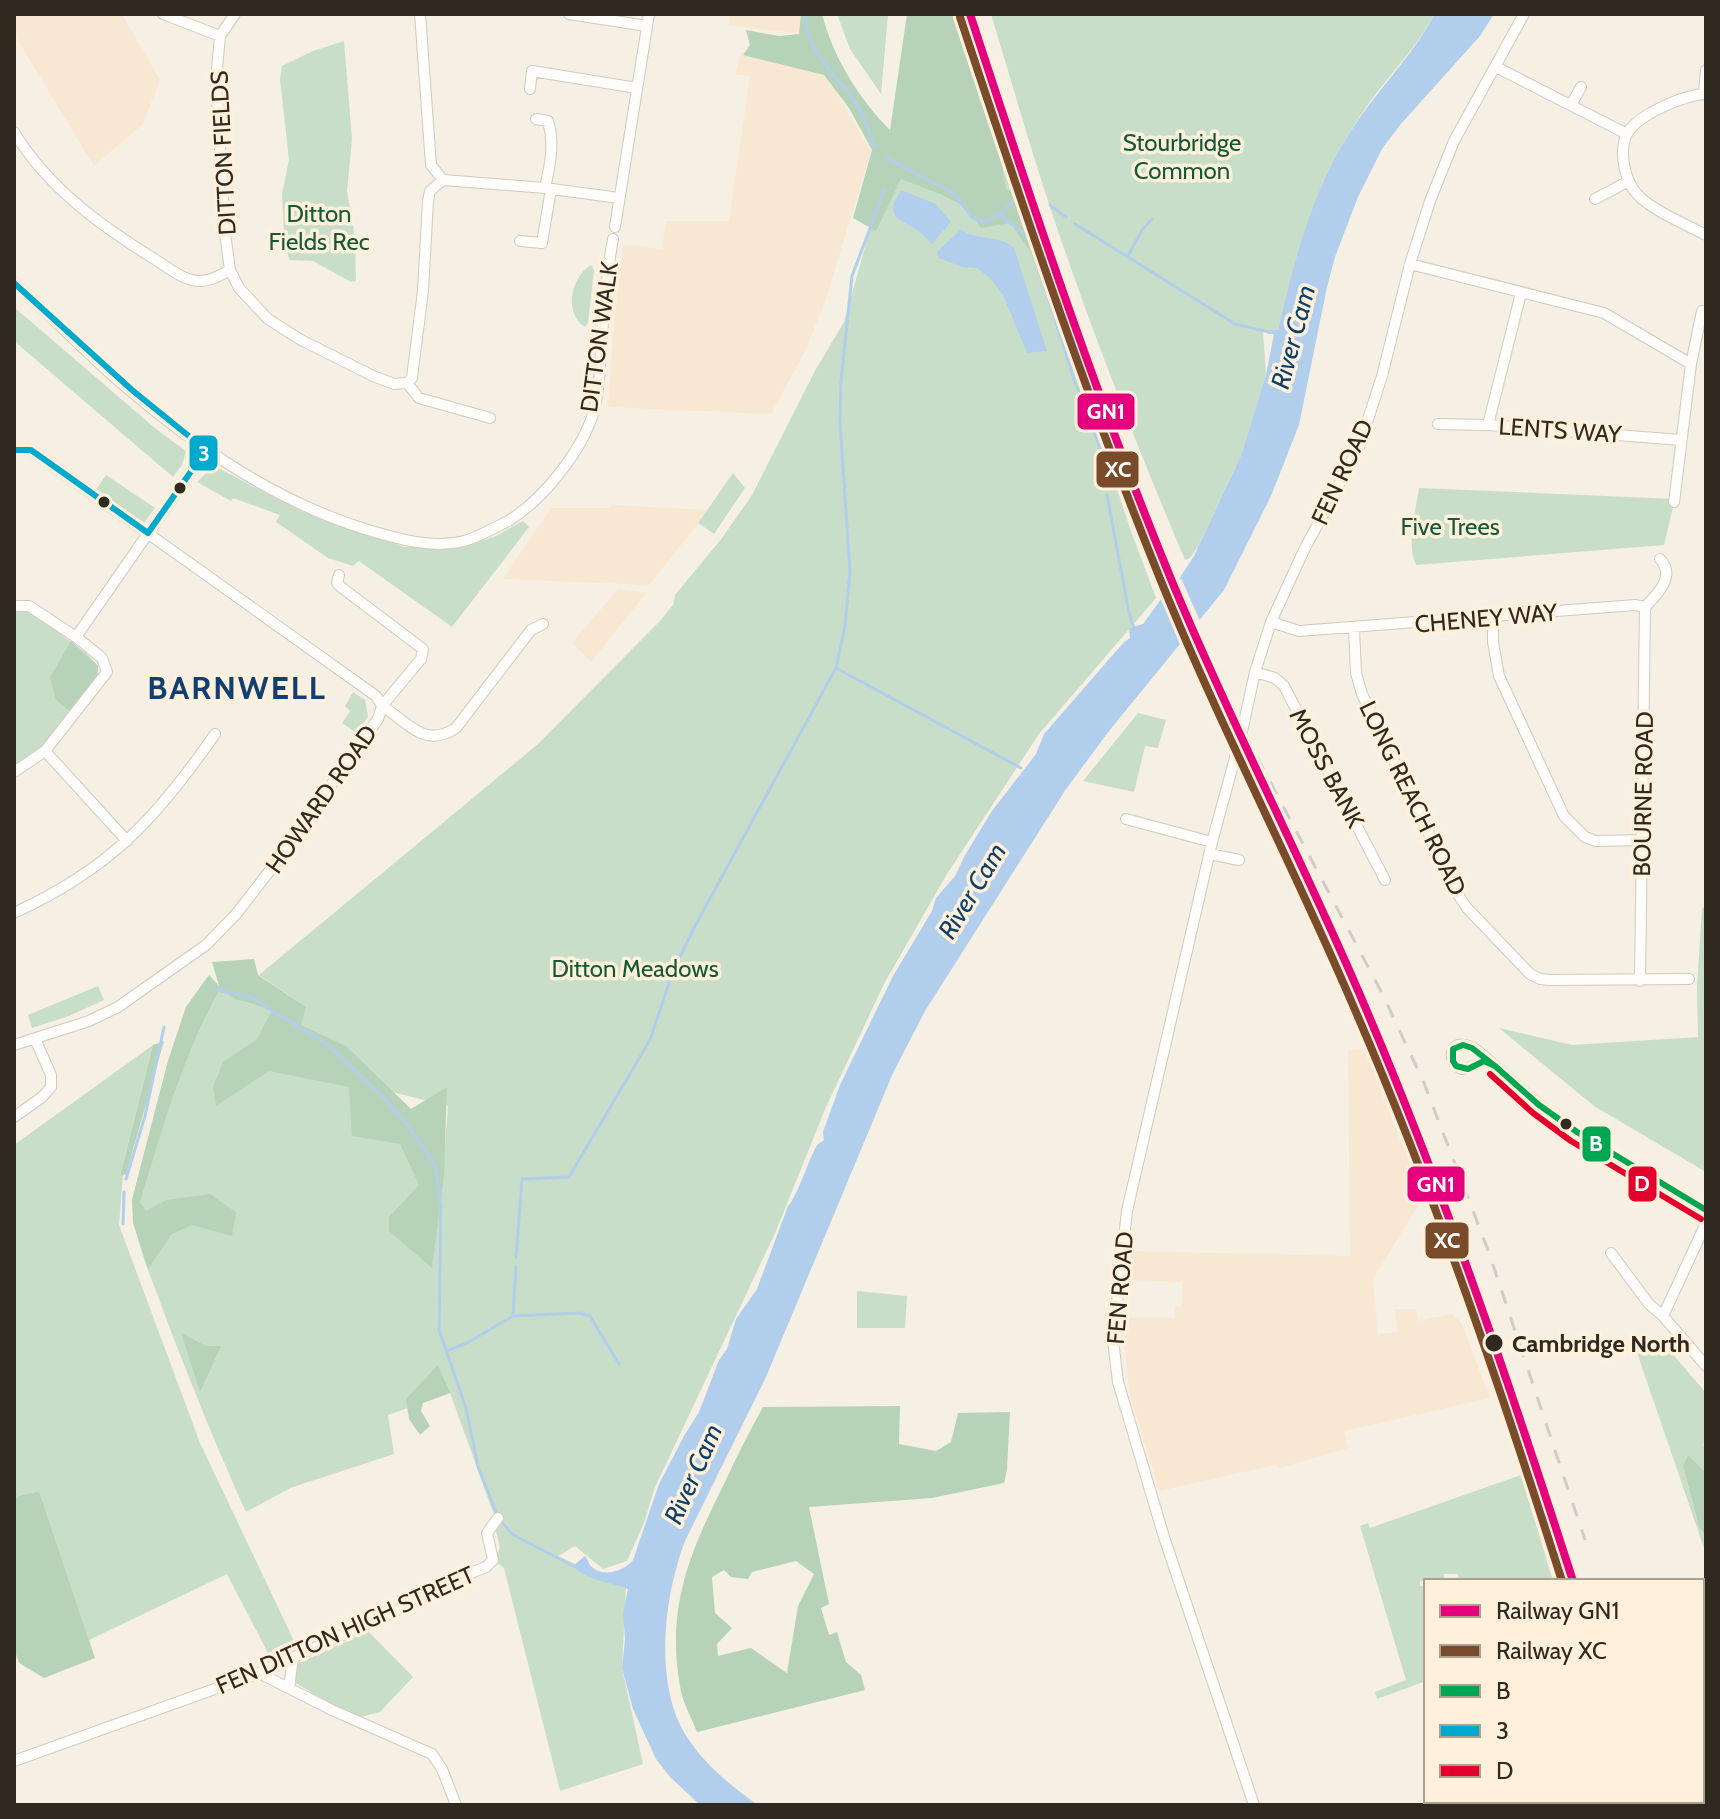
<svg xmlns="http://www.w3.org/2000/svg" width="1720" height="1819" font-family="Cabin,sans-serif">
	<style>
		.built { fill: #f8e8d1 }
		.green { fill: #c9dec9; fill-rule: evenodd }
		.forest { fill: #b6d3b9; fill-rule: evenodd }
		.water { fill: #b1cfec }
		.pier { fill: #f6efe3 }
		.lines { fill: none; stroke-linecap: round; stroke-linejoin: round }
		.stream { stroke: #b1cfec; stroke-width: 3 }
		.street-casing { stroke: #d1cac0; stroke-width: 12 }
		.street { stroke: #fefdfb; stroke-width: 10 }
		.rail { stroke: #cfcdca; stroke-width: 3; stroke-dasharray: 14 14; stroke-linecap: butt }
		.bus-1-casing { stroke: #fef0db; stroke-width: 12 }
		.bus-2-casing { stroke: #fef0db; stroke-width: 12 }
		.bus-3-casing { stroke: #fef0db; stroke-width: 12 }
		.bus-1 { stroke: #00a651; stroke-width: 6 }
		.bus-2 { stroke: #00a9ce; stroke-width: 6 }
		.bus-3 { stroke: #e4002b; stroke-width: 6 }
		.rail-1-casing { stroke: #fef0db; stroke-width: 14 }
		.rail-2-casing { stroke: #fef0db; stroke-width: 14 }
		.rail-1 { stroke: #e5007d; stroke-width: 8 }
		.rail-2 { stroke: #7a4b2a; stroke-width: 8 }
		.bus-dot { fill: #2f291f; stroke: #fef0db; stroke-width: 3 }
		.labels { text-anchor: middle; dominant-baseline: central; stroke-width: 7; stroke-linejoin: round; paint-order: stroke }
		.park-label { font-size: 24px; fill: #145935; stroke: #fef0db }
		.street-label { font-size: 24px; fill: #2f291f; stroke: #fef0db }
		.stop-label { font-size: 24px; font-weight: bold; fill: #2f291f; stroke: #fef0db; text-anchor: start }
		.water-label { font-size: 26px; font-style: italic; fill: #0c3f69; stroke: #fef0db }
		.district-label { font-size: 32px; font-weight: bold; letter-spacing: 2px; fill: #113f72; stroke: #fef0db }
		.line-badge { stroke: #fef0db; stroke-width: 3 }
		.badge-label { font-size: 22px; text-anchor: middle; font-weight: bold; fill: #fff }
	</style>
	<rect width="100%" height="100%" fill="#f6efe3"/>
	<path class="built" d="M14 14H122L160 80 143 124 94 166 14 34Z
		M729 14H803L801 34 728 25Z
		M741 52 819 63 871 151 825 302 805 351 771 414 608 407 613 334 623 245 662 249 666 221H729L750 76 735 74Z
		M612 505 709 510 649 585 503 579 551 508H609Z
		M618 589 646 593 591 662 572 643Z
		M1364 1049 1423 1197 1373 1279 1378 1334 1397 1332 1395 1309H1416L1418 1321 1451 1314 1461 1322 1490 1398 1344 1431 1348 1448 1280 1468 1275 1465 1159 1491 1129 1390 1122 1318H1175V1307L1182 1306V1282L1126 1280 1127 1251 1350 1256 1348 1050Z"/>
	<path class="green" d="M837 14H888L881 94 850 49Z
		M991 14H1435C1415 50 1385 79 1362 113 1318 179 1296 254 1278 330L1263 332 1266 375 1257 406 1242 453 1198 547 1189 559 1185 560C1137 446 1091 330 1052 213 1030 147 1011 80 991 14Z
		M969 39 1131 531 1156 598 1039 734 947 874 885 982 826 1107 776 1231 655 1487 644 1523 627 1561 603 1569 575 1546 558 1556 626 1587 622 1668 643 1764 560 1791 504 1568 493 1560 500 1548 494 1522 497 1523 450 1393 388 1415 394 1454 290 1488 246 1512C217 1448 191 1384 166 1318 152 1279 134 1241 132 1200L168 1061 186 1007 209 975C236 1008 266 1010 306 1007L259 975 537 745 660 621 673 605 675 595 722 538 752 495 816 369 844 322 876 208ZM388 1091 448 1106 443 1173Z
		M344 41 352 139 347 191 355 238 356 281 351 282 313 261 289 260 284 234 282 194 289 160 280 79 282 66 313 51Z
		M591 265 594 270 588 323 585 327C563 313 571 277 591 265Z
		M14 307 156 429 186 451 182 465 173 477 14 341Z
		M214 466 303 512 404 547H463L496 536 523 521 529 527 452 627 359 561 353 566 328 558 276 522 280 515 233 498 231 501 197 482Z
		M733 473 745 488 714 534 698 523Z
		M106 475 155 508 144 523 96 490Z
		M1419 488 1675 499 1664 545 1416 565C1406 543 1416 511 1419 488Z
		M25 608 86 653 98 666 97 680 43 746 14 768V611Z
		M353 692 365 700 368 717 356 733 342 723 350 711 345 706Z
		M1138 713 1166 720 1158 748 1145 746 1134 792 1083 781Z
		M1706 907V1172L1594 1106 1499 1028 1572 1045 1698 1037 1697 987 1702 908Z
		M98 986 104 1000 69 1016 32 1028 28 1015Z
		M153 1045 120 1175H123L119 1225 200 1443 295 1643 269 1655 227 1574 89 1640 39 1491 14 1497V1145Z
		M857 1291 907 1296 905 1328H857Z
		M1637 1334 1670 1351 1706 1393V1441L1703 1445 1706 1447V1473L1688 1456 1683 1466 1699 1527 1706 1537V1554L1633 1341Z
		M1521 1475 1553 1581H1459L1458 1574H1444V1581H1420V1586H1426V1681L1377 1699 1375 1692 1406 1680 1360 1526 1368 1523 1370 1528Z
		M368 1631 413 1677 380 1712 360 1717 330 1704 296 1683 294 1677 297 1664Z"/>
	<path class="forest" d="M801 14H822C833 57 859 99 890 130L907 14H965L1005 141 1002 165 1006 189 1021 197 1051 282 1045 293 1031 252 1010 223 981 228 966 207 940 194 901 179 876 231 853 218 872 150 849 108 824 75 743 55 750 45 746 30 779 36 799 34Z
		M71 641 98 666 97 680 73 714 56 700 50 677Z
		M254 959 258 975 306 1007 301 1025 346 1046 411 1109 447 1087 444 1176 432 1268 389 1231V1217L419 1185 400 1144 352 1136 349 1087 269 1071 216 1106 213 1087 223 1062 257 1039 272 1010 235 999 220 989C183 1054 162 1130 140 1202L146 1211 166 1200 210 1194 236 1212 232 1236 192 1225 172 1234 148 1269 133 1223 132 1200 168 1061 186 1007 209 975 219 986 212 962Z
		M164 1041 126 1174 120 1176 153 1045Z
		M181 1333 206 1346H221L200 1392Z
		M438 1365 450 1393 423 1403 421 1411 430 1426 420 1435 409 1419 406 1399Z
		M900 1406 899 1444 936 1451 951 1442 958 1413 1010 1412 1007 1469 1004 1483 932 1498 809 1507 829 1604 821 1608 829 1635 837 1632 846 1662 861 1675 865 1690 697 1732C691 1717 682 1701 680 1686 666 1607 690 1552 724 1484 736 1458 749 1432 763 1407ZM796 1561 814 1574 798 1606 787 1673 751 1648 718 1656 717 1644 732 1628 715 1613 712 1577 724 1570 731 1577 748 1579 752 1572Z
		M1688 1455 1706 1473V1537L1699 1527 1683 1466Z
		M39 1491 95 1658 44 1678 19 1663 14 1649V1497Z"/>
	<path class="water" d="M1435 14H1494L1480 36 1400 125 1382 149 1358 197 1335 257 1327 287 1299 425 1271 496 1224 590 1109 731 1066 789 925 1011 893 1073 766 1377 685 1541C664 1596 653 1685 687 1737 704 1764 732 1787 758 1805H700L670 1777 656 1759 633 1709 622 1668 625 1639 623 1613 628 1589C611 1582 586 1581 573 1566L585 1556C588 1560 589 1565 593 1568 605 1578 625 1570 633 1560L659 1484 684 1436 699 1412 719 1360 727 1349 736 1319 757 1289 788 1206C798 1195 808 1161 817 1145L824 1140 823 1132 840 1085 893 976 932 911 936 898 955 876 965 855 992 811 1036 754 1044 734 1124 642 1130 638 1129 628 1143 624 1161 599 1170 593 1194 556 1242 453 1266 375 1274 334H1268L1270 330H1278C1294 262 1311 194 1349 134 1375 92 1412 57 1435 14Z
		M901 190 936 204 951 222 932 244C927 239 922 233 917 230 899 218 883 219 901 190Z
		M961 229C977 242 1000 234 1014 248L1047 351 1027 353 1003 295 991 279 977 268 962 267 939 258 937 252Z"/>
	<path class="pier" d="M1181 578 1200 621 1189 635 1170 593Z"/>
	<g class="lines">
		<path class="stream" d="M805 14C806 53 838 76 858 106 865 118 870 134 875 148
			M887 158 953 193 973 218 983 222 1001 214 1011 203 1020 202
			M1050 205 1066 217
			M1001 214 1003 218 1024 233 1031 243 1075 382 1113 482
			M1075 224 1235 324 1269 332
			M1128 256 1142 230 1152 219
			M1107 495 1129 613 1134 628
			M836 668 1021 768
			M217 990 250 997 328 1045 382 1096 409 1127 435 1165 441 1206 439 1330 466 1408 478 1467 496 1512
			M126 1179 145 1116 164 1027
			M123 1224 124 1192
			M516 1258 522 1179 569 1177 650 1040 673 971 695 926 836 668 845 626 850 572 840 422 841 381 852 276 885 189
			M513 1316 580 1313 590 1316 619 1364
			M446 1351 467 1343 513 1316 516 1267
			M500 1520 512 1534 573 1566"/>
		<g class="street-casing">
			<path id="street" d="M163 14 220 36 216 80 225 233 230 270 239 288 268 319 301 340 373 376 394 384 407 383 412 378 423 291 428 201 430 191 443 180 545 188 619 198
				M420 14 431 165 443 180
				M569 14 647 26
				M220 36 235 14
				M1496 67 1627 134
				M530 89 532 71 637 88
				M1704 93 1706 70
				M1706 94C1686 94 1635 115 1626 136 1619 153 1625 181 1637 194 1651 210 1687 225 1706 235
				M1571 105 1581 87
				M536 119 548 121C555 145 550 165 545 188
				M14 132C48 188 101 226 156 260 169 268 185 282 201 281 211 281 221 275 230 270
				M1595 199 1629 181
				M615 227 649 14
				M520 241 542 243 551 189
				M1410 264 1604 313 1691 364
				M14 283C47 312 78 344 111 374 186 440 272 501 368 530 398 539 433 549 464 541 479 537 494 528 508 521 542 501 581 452 593 414 599 393 600 369 601 348 604 311 606 275 613 239
				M407 383 419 398 490 418
				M1438 424 1488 425 1681 440
				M1488 425 1521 293
				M14 450H31L376 696 382 706 378 719 275 864 237 913 206 945 118 1007 89 1021 14 1045
				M1674 502 1691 364 1702 311
				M339 575 337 583 341 587 423 649 421 659 382 706C408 722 424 749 456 728L531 630 543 624
				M14 606H29L76 637 102 658 107 672 45 751 14 772
				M1645 607C1658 594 1676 576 1660 559
				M1493 618V642L1499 676 1564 816 1585 837 1596 841 1643 840
				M1271 622 1299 631 1635 605 1645 607
				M1354 629 1356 673 1362 694 1459 896 1467 908 1530 974 1540 979 1549 980 1689 979
				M76 637 206 450
				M1255 672 1275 678 1284 686 1385 880
				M45 751 127 841
				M1126 819 1212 842
				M1210 854 1239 860
				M14 913C110 869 156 819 215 734
				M1640 981 1645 607
				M1496 1066 1484 1061C1478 1064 1469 1070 1462 1069 1444 1064 1449 1026 1484 1056 1509 1077 1532 1101 1559 1120 1605 1154 1657 1181 1706 1210
				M14 1117 41 1098 51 1087V1075L35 1039
				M1611 1253 1649 1304 1663 1316 1706 1366
				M1663 1316 1706 1223
				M259 1673 332 1710 432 1754 442 1769 456 1805
				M289 1688 293 1658
				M14 1761 259 1673 402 1608 448 1582 486 1567 493 1560 487 1533 498 1518
				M1254 1805 1164 1537 1118 1382 1113 1340 1127 1211 1212 842 1241 736 1255 672 1271 622 1304 550 1359 447 1382 376 1410 264 1430 201 1454 141 1524 14"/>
		</g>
		<use href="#street" class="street"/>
		<path class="rail" d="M1257 757 1383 995 1424 1083 1488 1250 1585 1540"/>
		<g class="bus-1-casing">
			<path id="bus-1" d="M1463 1045 1472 1048 1495 1066 1484 1061 1468 1069 1456 1066 1453 1061V1049Z
				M1495 1066 1539 1105 1577 1132 1706 1210"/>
		</g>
		<g class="bus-2-casing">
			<path id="bus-2" d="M14 283 132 390 206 450 148 533 31 450H14"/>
		</g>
		<g class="bus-3-casing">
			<path id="bus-3" d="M1490 1074 1533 1113 1571 1141 1701 1219"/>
		</g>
		<use href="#bus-1" class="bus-1"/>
		<use href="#bus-2" class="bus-2"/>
		<use href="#bus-3" class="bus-3"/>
		<g class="rail-1-casing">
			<path id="rail-1" d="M970 14C1032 204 1095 394 1171 579 1230 722 1302 859 1363 1002 1444 1191 1510 1385 1573 1581"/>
		</g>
		<g class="rail-2-casing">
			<path id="rail-2" d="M960 17C1023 207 1086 396 1161 581 1219 724 1291 861 1352 1003 1434 1191 1500 1386 1562 1581"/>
		</g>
		<use href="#rail-1" class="rail-1"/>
		<use href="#rail-2" class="rail-2"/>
	</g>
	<g class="bus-dot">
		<circle cx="180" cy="488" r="7"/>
		<circle cx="104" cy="502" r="7"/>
		<circle cx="1566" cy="1124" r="7"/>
		<circle cx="1494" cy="1343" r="10"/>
	</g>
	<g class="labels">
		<g class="park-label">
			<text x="1182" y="142">Stourbridge<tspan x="1182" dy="28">Common</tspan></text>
			<text x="319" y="213">Ditton<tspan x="319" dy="28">Fields Rec</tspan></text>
			<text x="1450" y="526">Five Trees</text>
			<text x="635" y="968">Ditton Meadows</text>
		</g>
		<g class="street-label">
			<text transform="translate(223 153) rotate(-93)">DITTON FIELDS</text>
			<text transform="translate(599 337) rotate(-82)">DITTON WALK</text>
			<text transform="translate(1560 430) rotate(4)">LENTS WAY</text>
			<text transform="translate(1342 472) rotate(-65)">FEN ROAD</text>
			<text transform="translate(1486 618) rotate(-5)">CHENEY WAY</text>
			<text transform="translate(1327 768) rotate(62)">MOSS BANK</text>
			<text transform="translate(1643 794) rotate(-89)">BOURNE ROAD</text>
			<text transform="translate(1413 798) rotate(64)">LONG REACH ROAD</text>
			<text transform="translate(321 799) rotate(-55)">HOWARD ROAD</text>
			<text transform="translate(1120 1288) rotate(-85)">FEN ROAD</text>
			<text transform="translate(345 1630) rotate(-24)">FEN DITTON HIGH STREET</text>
		</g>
		<g class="stop-label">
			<text x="1512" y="1343">Cambridge North</text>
		</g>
		<g class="water-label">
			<text transform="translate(1293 337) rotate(-75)">River Cam</text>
			<text transform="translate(972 891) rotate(-59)">River Cam</text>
			<text transform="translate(693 1474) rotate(-66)">River Cam</text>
		</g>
		<g class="district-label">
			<text x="237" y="687">BARNWELL</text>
		</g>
	</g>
	<g class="line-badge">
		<rect x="1076" y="392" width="60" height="39" rx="8" fill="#e5007d"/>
		<rect x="188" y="434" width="31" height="38" rx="8" fill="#00a9ce"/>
		<rect x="1095" y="450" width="45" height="39" rx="8" fill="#7a4b2a"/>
		<rect x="1581" y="1125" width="31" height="38" rx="8" fill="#00a651"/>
		<rect x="1627" y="1165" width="31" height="38" rx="8" fill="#e4002b"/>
		<rect x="1406" y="1165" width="60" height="38" rx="8" fill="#e5007d"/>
		<rect x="1424" y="1221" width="46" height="39" rx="8" fill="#7a4b2a"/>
	</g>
	<g class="badge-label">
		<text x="1106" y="419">GN1</text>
		<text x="204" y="461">3</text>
		<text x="1118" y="477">XC</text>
		<text x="1596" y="1151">B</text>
		<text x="1642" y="1191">D</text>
		<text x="1436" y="1192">GN1</text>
		<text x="1447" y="1248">XC</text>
	</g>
	<rect width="1720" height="1819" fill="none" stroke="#2f291f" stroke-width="32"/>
	<rect x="1424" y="1579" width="280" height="224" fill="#fef0db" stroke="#aba090" stroke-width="2"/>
	<rect x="1440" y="1605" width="40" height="12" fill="#e5007d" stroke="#aba090" stroke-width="2"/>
	<text x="1496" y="1619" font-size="24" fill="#2f291f">Railway GN1</text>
	<rect x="1440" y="1645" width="40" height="12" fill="#7a4b2a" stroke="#aba090" stroke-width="2"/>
	<text x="1496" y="1659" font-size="24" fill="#2f291f">Railway XC</text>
	<rect x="1440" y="1685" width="40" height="12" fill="#00a651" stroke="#aba090" stroke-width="2"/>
	<text x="1496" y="1699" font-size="24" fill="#2f291f">B</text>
	<rect x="1440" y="1725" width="40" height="12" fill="#00a9ce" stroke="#aba090" stroke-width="2"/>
	<text x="1496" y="1739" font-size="24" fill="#2f291f">3</text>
	<rect x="1440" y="1765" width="40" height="12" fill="#e4002b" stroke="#aba090" stroke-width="2"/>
	<text x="1496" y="1779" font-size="24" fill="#2f291f">D</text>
</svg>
